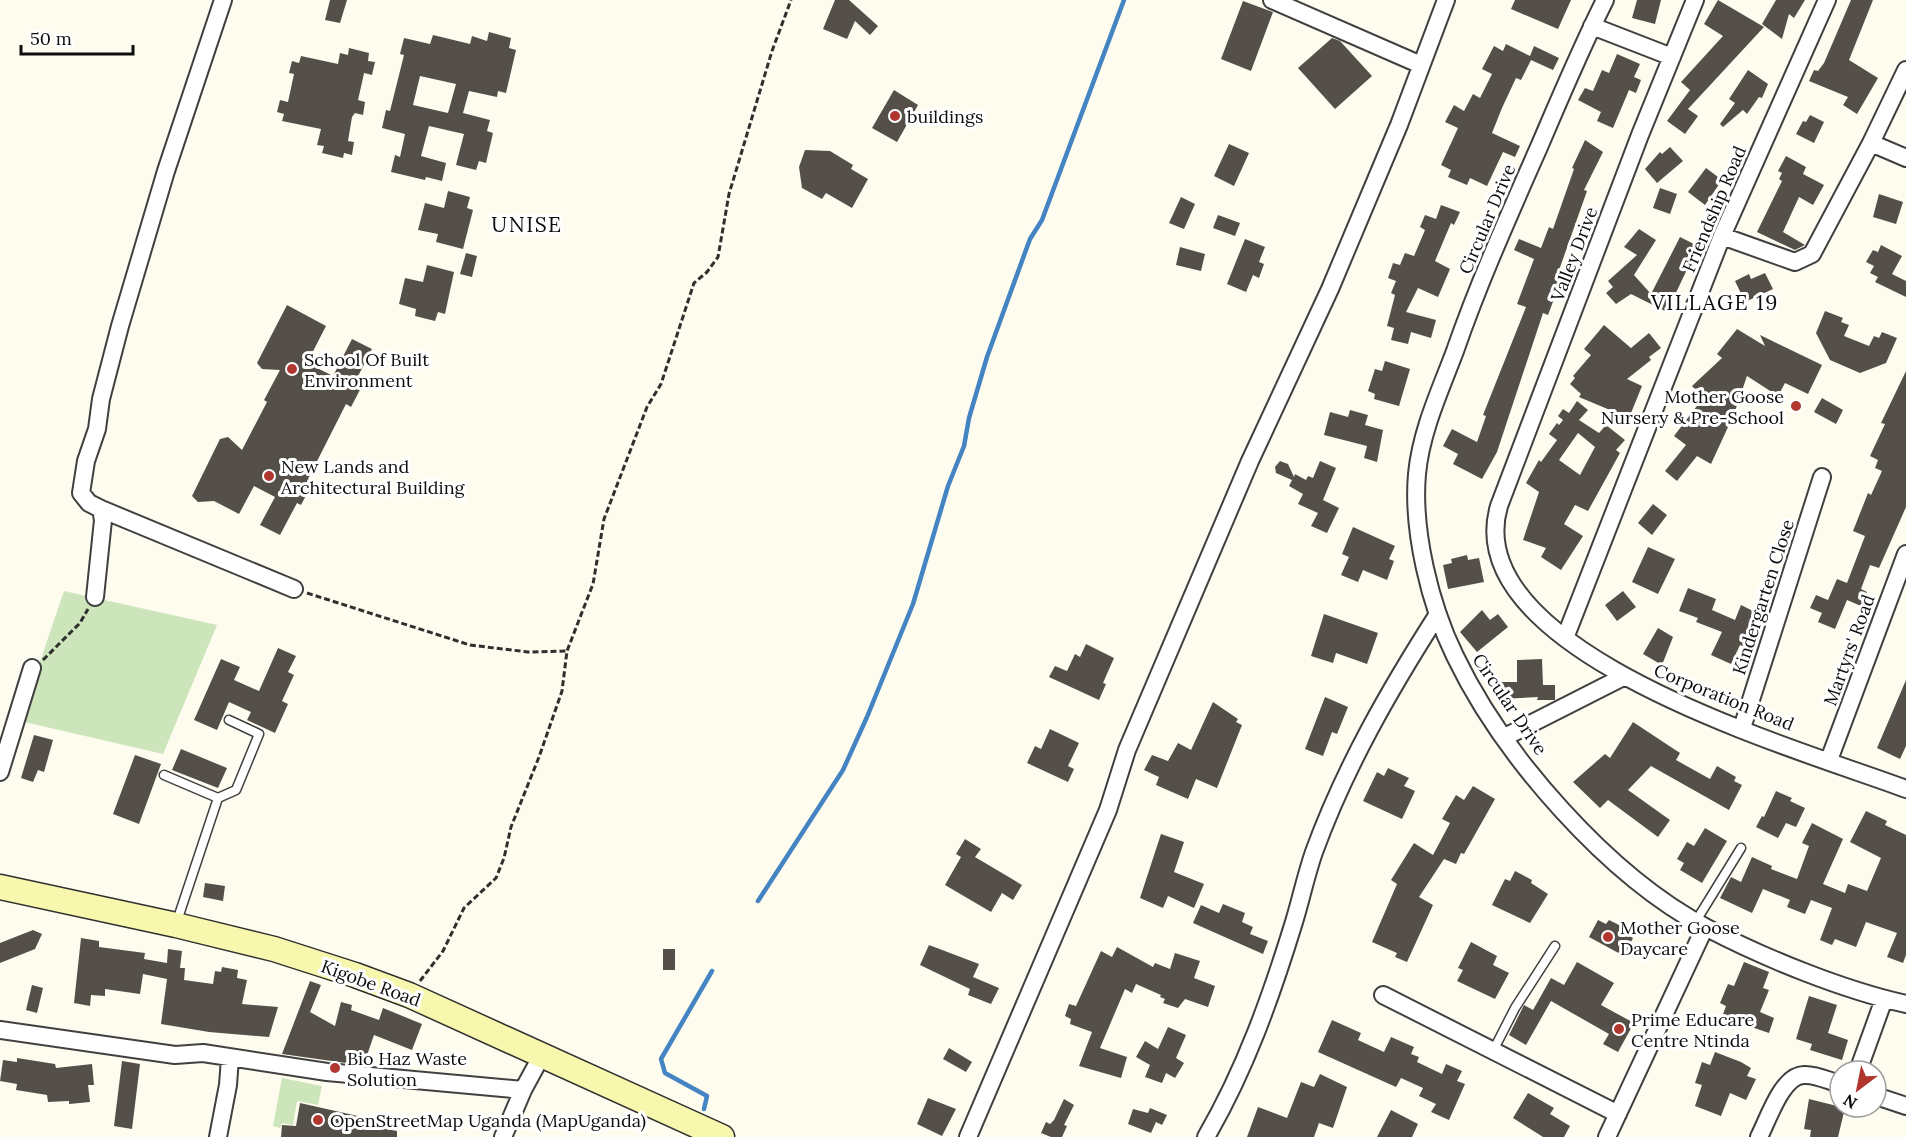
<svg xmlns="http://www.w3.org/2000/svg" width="1906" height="1137" font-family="Lora,serif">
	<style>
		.green { fill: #cde5ba }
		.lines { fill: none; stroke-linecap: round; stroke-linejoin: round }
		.stream { stroke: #4484c2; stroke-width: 4.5 }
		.building { fill: #554f4a; fill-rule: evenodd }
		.lane-casing { stroke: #404040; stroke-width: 11 }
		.street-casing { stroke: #404040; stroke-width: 20 }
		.secondary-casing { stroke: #2f2f2f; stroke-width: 27 }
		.path { stroke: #2f2f2f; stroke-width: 3; stroke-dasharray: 6 3; stroke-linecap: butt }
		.lane { stroke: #fff; stroke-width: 8 }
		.street { stroke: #fff; stroke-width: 16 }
		.secondary { stroke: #f8f7ae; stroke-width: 24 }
		.poi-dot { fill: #b13630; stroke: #fff; stroke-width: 2 }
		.labels { text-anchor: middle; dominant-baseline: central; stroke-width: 6; stroke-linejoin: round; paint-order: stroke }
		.poi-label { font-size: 18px; fill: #0d0d0d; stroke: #fff; text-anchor: start }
		.street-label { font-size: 18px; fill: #0d0d0d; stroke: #fff }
		.quarter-label { font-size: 21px; letter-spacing: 1.5px; fill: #0d0d0d; stroke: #fff }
	</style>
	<rect width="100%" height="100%" fill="#fefcee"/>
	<path class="green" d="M64 591 217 625 163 754 20 721Z
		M282 1078 322 1086 318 1105 297 1101 293 1125 282 1123 280 1128 273 1126Z"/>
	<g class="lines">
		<path class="stream" d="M758 901 843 770 867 717 913 604 948 486 964 446 969 418 987 357 1030 239 1042 220 1124 0
			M704 1109 707 1096 665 1073 661 1059 712 971"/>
	</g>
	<path class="building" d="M330 0H347L340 23 325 20Z
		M835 0H849L878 26 870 35 855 21 847 39 823 29Z
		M1515 0H1571L1558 29 1511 9Z
		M1637 0H1661L1655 24 1632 18Z
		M1718 0 1764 27 1688 109 1698 116 1685 134 1667 121 1690 90 1681 82 1723 36 1704 24Z
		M1776 0H1805L1794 18 1789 14 1782 39 1762 24Z
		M1851 0H1873L1849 60 1878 78 1857 114 1843 105 1848 97 1809 81 1814 70 1818 71 1824 63Z
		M1243 1 1273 12 1251 71 1221 59Z
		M489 32 511 38 509 48 516 50 506 93 498 91 497 97 469 91 463 113 490 120 487 131 493 133 486 163 479 161 476 170 456 165 464 134 429 126 421 156 446 163 442 181 426 177 425 180 391 172 395 155 400 157 405 134 382 128 386 110 390 111 404 55 400 54 404 38 430 44 433 35 470 44 472 36 487 41ZM420 76 456 84 448 113 413 105Z
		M1332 38 1340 41 1372 76 1335 109 1298 68Z
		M1506 44 1530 56 1534 46 1559 58 1553 70 1531 60 1521 80 1516 78 1502 108 1492 133 1520 146 1515 157 1503 152 1487 186 1470 178 1467 185 1448 177 1451 170 1441 165 1458 128 1445 122 1454 105 1464 111 1473 94 1480 98 1492 74 1482 69 1494 46 1503 51Z
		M349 48 369 53 368 61 375 62 372 75 364 73 363 78 358 100 365 102 363 115 355 113 352 117 348 141 354 142 352 155 344 153 343 158 322 153 324 146 317 145 321 129 282 121 284 114 277 112 280 100 288 102 294 74 289 73 292 61 299 63 301 56 338 64 340 53 348 55Z
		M1617 54 1640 64 1634 77 1641 80 1636 93 1629 90 1613 128 1597 121 1601 112 1578 100 1585 88 1593 91 1602 70 1609 73Z
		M1748 70 1768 84 1762 98 1759 97 1747 114 1743 110 1723 127 1720 124 1735 103 1729 99Z
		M894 90 918 105 897 142 872 128Z
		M1810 115 1824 122 1814 143 1796 134 1803 121 1806 122Z
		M1585 140 1603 152 1584 190 1587 191 1558 273 1563 275 1548 315 1543 313 1497 452 1482 479 1453 464 1458 454 1443 446 1452 429 1477 442 1486 416 1483 415 1526 307 1517 304 1534 259 1514 250 1519 239 1541 248 1549 227 1553 229 1574 169 1572 168Z
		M1229 144 1249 153 1234 186 1214 176Z
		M1670 147 1683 161 1657 183 1645 169 1660 152 1662 154Z
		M805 150 830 151 853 165 851 169 868 179 852 208 826 193 822 199 802 188 799 167Z
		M1786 156 1806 167 1803 174 1824 185 1813 205 1799 197 1783 232 1805 245 1795 250 1757 232 1782 181 1779 179 1782 173 1778 171Z
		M1706 168 1722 180 1705 205 1688 192Z
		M1660 188 1677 194 1670 214 1653 208Z
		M448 191 470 197 467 208 473 210 463 249 436 242 438 234 418 230 425 203 444 208Z
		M1879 194 1903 202 1896 224 1873 217Z
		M1181 197 1195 204 1184 229 1169 223Z
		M1441 205 1460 212 1454 225 1451 223 1435 261 1450 269 1438 297 1418 288 1406 312 1436 320 1431 338 1411 332 1408 344 1391 340 1394 328 1387 326 1395 295 1391 293 1396 281 1388 278 1393 263 1400 265 1405 253 1414 256 1425 230 1420 227 1425 215 1436 219Z
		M1218 215 1240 223 1235 236 1213 228Z
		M1639 229 1656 240 1634 275 1651 294 1680 237 1694 244 1686 261 1690 263 1667 312 1631 294 1616 304 1606 293 1613 287 1608 281 1637 255 1624 247Z
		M1245 239 1265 247 1259 262 1264 264 1259 278 1253 275 1246 292 1227 284Z
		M1881 245 1902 256 1892 274 1906 281V297L1875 282 1878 277 1870 273 1874 266 1866 262 1873 250 1878 252Z
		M1180 247 1205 254 1201 271 1176 265Z
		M466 253 477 256 472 277 460 274Z
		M427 265 454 272 445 314 438 312 435 321 415 316 416 309 399 304 405 278 423 282Z
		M1765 273 1773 289 1745 302 1735 281 1749 274 1751 279Z
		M287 305 326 326 307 363 333 376 352 339 372 349 356 380 363 384 351 407 346 404 308 479 313 482 301 505 297 503 280 535 260 525 275 497 254 486 239 514 214 501 198 502 192 496 220 439 228 437 242 450 267 402 264 400 280 370 262 369 257 363Z
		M1825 311 1843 318 1841 322 1849 325 1844 336 1869 346 1874 336 1879 338 1882 332 1897 338 1886 363 1860 373 1830 360 1816 333Z
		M1604 325 1631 348 1649 333 1661 348 1649 357 1651 360 1627 379 1642 386 1629 418 1579 397 1581 394 1570 384 1575 378 1573 376 1591 355 1584 349Z
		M1737 329 1765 346 1760 335 1822 365 1808 394 1785 383 1778 396 1747 376 1734 414 1711 464 1697 456 1677 481 1665 471 1686 445 1674 436 1703 398 1692 386 1722 358 1717 354Z
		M1385 361 1410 369 1399 406 1374 399 1375 394 1368 391 1375 369 1382 371Z
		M1906 371V507L1879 568 1870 565 1861 589 1867 592 1861 606 1847 600 1835 629 1818 622 1822 613 1810 608 1816 595 1828 600 1837 579 1847 583 1865 536 1853 531 1868 493 1871 495 1882 471 1875 468 1878 460 1870 456 1885 424 1881 423Z
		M1822 398 1843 410 1836 424 1814 412Z
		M1577 401 1588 410 1579 420 1599 433 1606 425 1625 440 1616 450 1620 453 1588 511 1575 505 1564 524 1583 536 1561 570 1541 557 1546 548 1523 540 1539 492 1526 483 1539 460 1541 462 1557 440 1549 434 1557 423 1559 425 1563 420 1558 416 1563 409 1569 413ZM1578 433 1595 447 1580 475 1559 460Z
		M1350 410 1368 415 1365 425 1383 430 1377 462 1364 458 1367 446 1324 435 1330 412 1348 417Z
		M1280 461 1288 464 1294 477 1295 474 1306 480 1308 476 1313 478 1320 461 1336 468 1323 500 1339 508 1327 533 1311 526 1318 513 1298 504 1303 494 1289 486 1292 480 1276 473 1275 467Z
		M1653 504 1667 515 1652 535 1638 523Z
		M1353 527 1395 546 1389 559 1394 561 1387 580 1363 570 1358 582 1341 575 1349 557 1342 554Z
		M1648 547 1675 559 1658 594 1632 582Z
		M1467 555 1468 560 1479 558 1484 582 1448 589 1443 565 1452 563 1451 559Z
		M1688 588 1716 599 1712 610 1735 620 1741 605 1757 613 1745 647 1740 645 1731 664 1711 655 1722 632 1696 622 1698 618 1679 611Z
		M1623 591 1636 607 1617 621 1605 605Z
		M1482 610 1490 620 1498 614 1508 627 1477 652 1460 632Z
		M1324 614 1378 633 1367 664 1336 653 1333 663 1311 656Z
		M1658 628 1673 637 1662 665 1643 654Z
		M1086 644 1114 658 1103 683 1106 684 1099 700 1049 677 1055 666 1067 671 1075 654 1080 657Z
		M278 648 296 656 288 672 294 675 282 701 288 704 275 733 247 720 251 712 229 702 217 730 194 720 221 659 240 667 234 680 259 691Z
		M1542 659 1543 685H1555V700H1537L1538 697 1500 699 1499 696H1493V682H1517V660Z
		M1906 680V746L1900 759 1877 748Z
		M1325 697 1348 707 1337 734 1332 732 1323 756 1305 749Z
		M1213 702 1238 719 1236 722 1242 725 1217 788 1196 779 1188 799 1156 785 1159 777 1144 770 1152 755 1168 761 1178 743 1191 750Z
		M1633 722 1680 753 1676 760 1710 779 1717 766 1736 777 1734 781 1742 785 1729 810 1651 766 1628 790 1670 820 1658 837 1608 800 1600 808 1573 782 1605 754 1610 758Z
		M1050 729 1079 743 1068 766 1074 769 1068 782 1027 763 1035 746 1041 749Z
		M34 735 53 740 44 772 38 770 33 782 21 778Z
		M181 749 227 768 218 788 172 770Z
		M135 755 161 764 139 824 113 814Z
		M1388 768 1409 778 1404 786 1415 791 1402 819 1363 801 1377 772 1384 776Z
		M1473 786 1495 799 1464 854 1461 853 1456 864 1444 859 1419 897 1433 905 1407 962 1395 957 1397 953 1372 942 1397 884 1391 880 1414 843 1433 855 1450 823 1442 819 1456 795 1464 800Z
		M1776 791 1792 798 1790 801 1805 808 1796 827 1786 823 1778 838 1756 827 1762 816 1764 817Z
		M1866 811 1887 821 1885 825 1906 835V955L1903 963 1887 957 1897 933 1866 922 1856 947 1835 939 1832 945 1820 940 1832 908 1811 900 1805 914 1787 907 1790 900 1763 889 1752 913 1720 898 1731 877 1741 882 1752 857 1772 866 1771 869 1797 879 1809 846 1802 843 1812 823 1843 839 1823 884 1845 893 1848 884 1867 891 1881 858 1850 842Z
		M1705 828 1727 841 1702 883 1680 870 1684 863 1677 859 1687 842 1694 846Z
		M1161 834 1184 842 1174 872 1204 884 1194 908 1168 896 1163 908 1140 898Z
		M965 839 981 849 975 857 1022 885 1013 900 1002 893 991 912 945 885 961 857 956 854Z
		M1515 871 1532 880 1531 883 1548 894 1530 923 1492 905 1505 879 1510 881Z
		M205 883 225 886 223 901 203 897Z
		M1223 904 1245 913 1242 922 1253 927 1250 934 1268 941 1263 954 1193 923 1201 905 1219 913Z
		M1598 920 1606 924 1609 920 1623 927 1621 932 1633 938 1624 956 1589 937Z
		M33 930 42 934 35 949 0 963V943Z
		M81 938 99 941V947L145 953 144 959 167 963 168 949 182 951 180 968H185L184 980 213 984 215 971 221 972 222 967 238 970 237 978 247 980 242 1004 278 1007 269 1037 209 1032 161 1024 167 979 143 974 140 994 105 989V996L91 995 90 1006 74 1003Z
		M1471 942 1497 956 1493 965 1509 973 1495 999 1457 981 1463 970 1458 968Z
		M929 945 979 964 973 977 999 988 991 1004 968 995 970 989 920 965Z
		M1117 947 1153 967 1155 963 1170 969 1175 953 1200 961 1194 978 1215 986 1208 1007 1185 999 1178 1008 1163 1003 1165 999 1160 997 1161 995 1136 984 1132 993 1125 989 1100 1048 1127 1057 1121 1078 1079 1066 1092 1032 1070 1024 1071 1019 1065 1016 1069 1004 1076 1006 1101 951 1112 957Z
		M663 949H675V970H663Z
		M1577 962 1614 983 1601 1005 1634 1023 1618 1052 1603 1044 1609 1034 1551 1001 1526 1045 1509 1035 1524 1005 1533 1010 1551 978 1564 985Z
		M1744 962 1769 972 1763 988 1769 990 1760 1012 1774 1018 1769 1033 1722 1017 1726 1006 1720 1003 1728 984 1734 986Z
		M310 981 321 985 310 1012 335 1026 341 1002 352 1005 351 1010 379 1020 383 1008 422 1024 412 1050 374 1035 365 1061 353 1057V1064L282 1054Z
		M32 985 43 988 37 1013 26 1010Z
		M1809 996 1837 1005 1828 1033 1848 1040 1842 1060 1810 1050 1812 1044 1796 1039Z
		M1332 1020 1361 1033 1358 1040 1384 1052 1391 1037 1414 1047 1411 1054 1419 1057 1417 1062 1442 1074 1446 1064 1462 1071 1457 1081 1465 1084 1449 1120 1431 1112 1436 1104 1419 1096 1423 1088 1401 1078 1396 1087 1318 1052Z
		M1168 1027 1186 1035 1176 1058 1184 1063 1175 1078 1166 1073 1162 1083 1145 1077 1150 1065 1136 1057 1145 1041 1158 1049Z
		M949 1048 972 1062 966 1072 943 1059Z
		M1715 1052 1741 1062 1751 1068 1747 1076 1756 1079 1746 1100 1730 1093 1721 1116 1695 1106 1702 1085 1695 1083 1702 1062 1710 1065Z
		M17 1058 55 1064 56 1068 92 1064 94 1085H88L90 1102 69 1104V1101L48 1102 47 1095 16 1090 17 1084 0 1081 3 1060 17 1062Z
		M122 1061 140 1064 132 1129 114 1126Z
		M1320 1074 1347 1087 1333 1128 1319 1123 1314 1137H1247L1258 1107 1287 1118 1301 1082 1314 1087Z
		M1528 1093 1554 1108 1550 1114 1570 1126 1564 1137H1543L1513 1118Z
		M928 1098 956 1109 942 1136 917 1124Z
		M1064 1099 1074 1105 1064 1125 1067 1126 1062 1137H1051L1041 1133 1046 1122 1050 1124 1054 1120Z
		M1809 1099 1845 1108 1838 1137H1810L1811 1130 1804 1129Z
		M300 1103 371 1119 370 1126 397 1131V1137H281L282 1125 296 1126Z
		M1150 1108 1167 1115 1162 1125 1156 1122 1151 1133 1128 1124 1133 1109 1148 1113Z
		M1391 1110 1418 1124 1412 1137H1377Z"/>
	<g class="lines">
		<g class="lane-casing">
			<path id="lane" d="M164 775 218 798
				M1696 921 1741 848
				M176 924 218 798 236 790 259 734 229 720
				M1493 1051 1515 1008 1555 946"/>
		</g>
		<g class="street-casing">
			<path id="street" d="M223 0 166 171 120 326 101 399 97 429 86 461 81 493 89 503 101 509 294 589
				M1272 0 1421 65
				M1605 0C1581 48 1560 98 1539 147 1509 215 1479 282 1455 351 1440 391 1421 431 1417 474 1412 531 1430 605 1455 656 1503 756 1608 876 1707 928 1764 958 1843 990 1906 1004
				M1695 0 1640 135 1499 506C1456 654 1806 751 1906 789
				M1592 26 1672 57
				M1871 143 1906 158
				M1722 236 1795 262 1812 254 1871 143 1906 70
				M95 597 103 520 101 509
				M1565 638 1722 236 1827 0
				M1742 728 1822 477
				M1505 737 1625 676
				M1829 760 1906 554
				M0 772 32 668
				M1383 995 1618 1114
				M0 1030 175 1055 203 1053 327 1072 523 1090
				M1858 1071 1884 999
				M1876 1096 1906 1106
				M218 1137 228 1085 230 1058
				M503 1137 523 1090 542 1055
				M968 1137 1108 810 1127 750 1250 461 1330 289 1399 125 1446 0
				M1206 1137C1245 1070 1271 997 1294 922 1301 899 1306 875 1314 852 1345 767 1390 689 1438 614
				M1607 1137 1705 927
				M1759 1137C1768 1120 1782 1075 1804 1075 1815 1074 1829 1081 1840 1084"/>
		</g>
		<g class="secondary-casing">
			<path id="secondary" d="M0 887 176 925 274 949 355 975 409 995 722 1137"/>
		</g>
		<path class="path" d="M307 593 470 645 528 652 567 651
			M43 660 80 623 88 609
			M420 981 443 951 464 908 496 878 504 858 511 827 539 757 562 691 567 651 593 584 604 519 647 407 661 384 694 283 707 272 718 257 729 194 772 51 791 0"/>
		<use href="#lane" class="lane"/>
		<use href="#street" class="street"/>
		<use href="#secondary" class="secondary"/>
	</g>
	<g class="poi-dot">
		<circle cx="895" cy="116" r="6"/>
		<circle cx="292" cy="369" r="6"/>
		<circle cx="1796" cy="406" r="6"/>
		<circle cx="269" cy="476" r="6"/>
		<circle cx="1608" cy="937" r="6"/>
		<circle cx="1619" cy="1029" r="6"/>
		<circle cx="335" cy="1068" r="6"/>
		<circle cx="318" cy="1120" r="6"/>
	</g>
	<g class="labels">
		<g class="poi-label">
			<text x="907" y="116">buildings</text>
			<text x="304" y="359">School Of Built<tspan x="304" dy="21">Environment</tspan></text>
			<text x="1784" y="396" text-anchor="end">Mother Goose<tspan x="1784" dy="21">Nursery &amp; Pre-School</tspan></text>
			<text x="281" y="466">New Lands and<tspan x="281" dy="21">Architectural Building</tspan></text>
			<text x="1620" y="927">Mother Goose<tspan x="1620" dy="21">Daycare</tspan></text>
			<text x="1631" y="1019">Prime Educare<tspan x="1631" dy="21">Centre Ntinda</tspan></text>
			<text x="347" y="1058">Bio Haz Waste<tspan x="347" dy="21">Solution</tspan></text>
			<text x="330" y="1120">OpenStreetMap Uganda (MapUganda)</text>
		</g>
		<g class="street-label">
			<text transform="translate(1714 209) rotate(-67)">Friendship Road</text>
			<text transform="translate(1487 219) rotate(-67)">Circular Drive</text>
			<text transform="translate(1574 254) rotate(-69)">Valley Drive</text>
			<text transform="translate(1763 597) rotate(-72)">Kindergarten Close</text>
			<text transform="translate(1849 650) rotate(-70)">Martyrs' Road</text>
			<text transform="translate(1724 697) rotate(22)">Corporation Road</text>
			<text transform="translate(1510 704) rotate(56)">Circular Drive</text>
			<text transform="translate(371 983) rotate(20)">Kigobe Road</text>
		</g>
		<g class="quarter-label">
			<text x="527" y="224">UNISE</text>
			<text x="1715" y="302">VILLAGE 19</text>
		</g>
	</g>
	<g transform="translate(1858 1089) rotate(212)"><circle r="28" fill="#ffffff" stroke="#9e9e9e" stroke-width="1.5"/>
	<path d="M0-4.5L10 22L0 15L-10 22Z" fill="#b13630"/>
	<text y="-9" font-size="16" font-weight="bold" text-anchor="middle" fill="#0d0d0d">N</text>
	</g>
	<path d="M21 45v9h112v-9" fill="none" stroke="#0d0d0d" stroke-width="3"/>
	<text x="30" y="45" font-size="18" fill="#0d0d0d" stroke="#ffffff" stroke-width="4.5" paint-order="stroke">50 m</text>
</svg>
